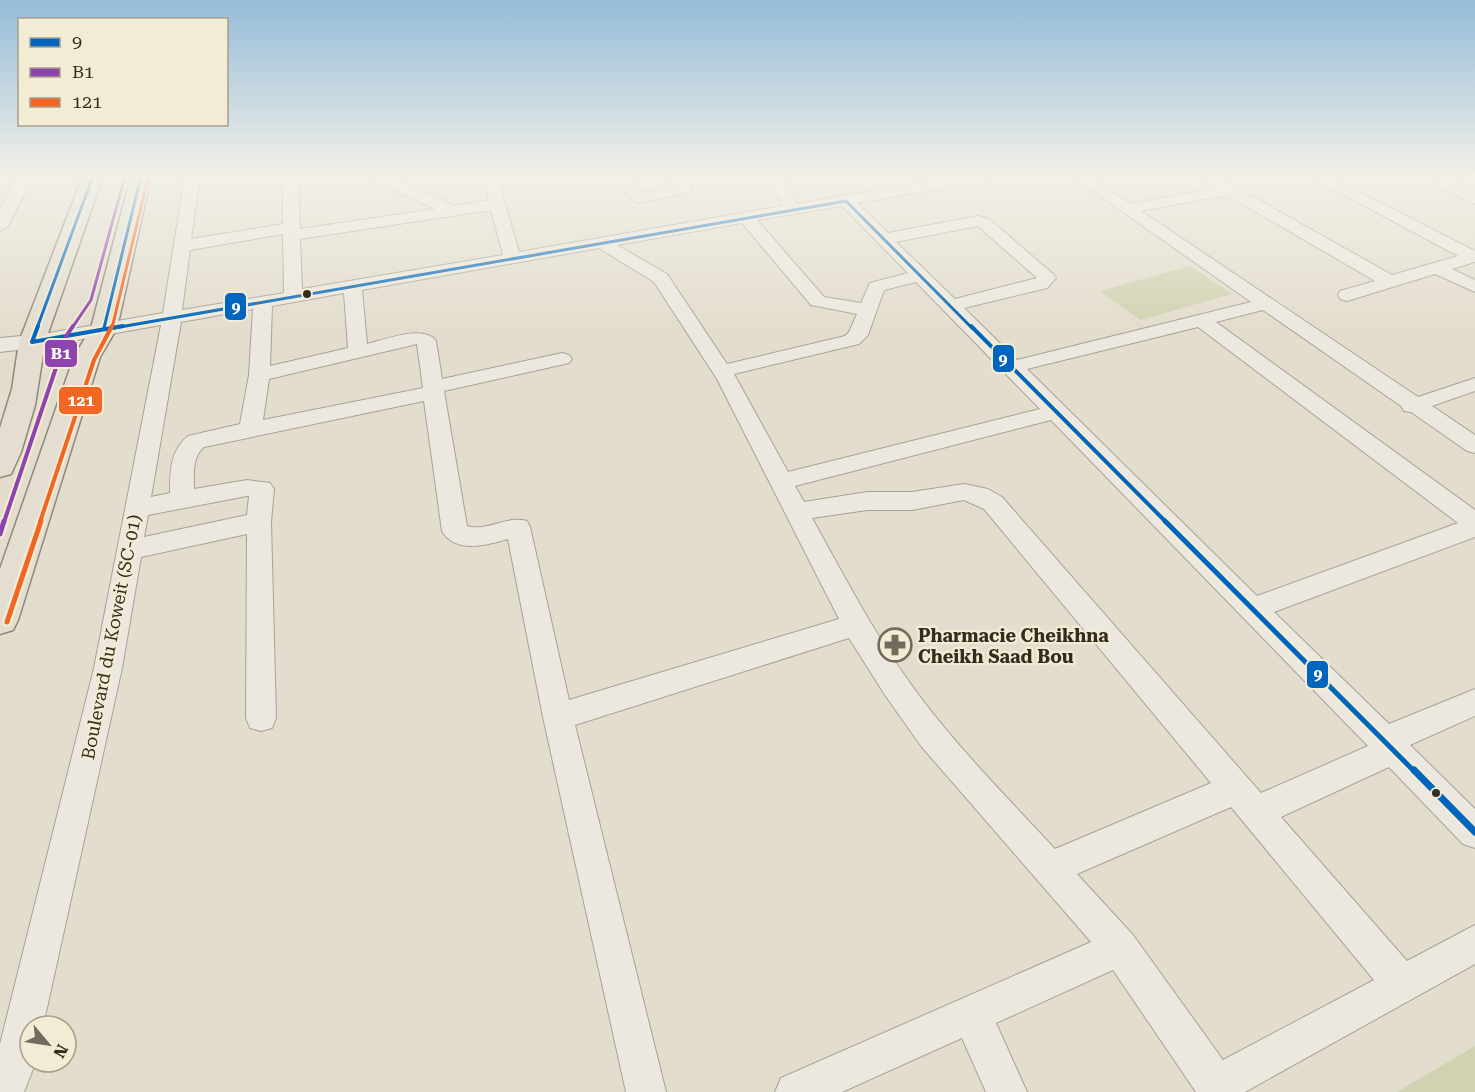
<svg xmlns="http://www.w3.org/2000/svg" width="1475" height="1092" font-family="'Roboto Serif',serif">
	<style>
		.green { fill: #d0d2b1 }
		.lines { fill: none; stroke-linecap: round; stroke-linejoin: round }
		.minor-casing { stroke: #a8a296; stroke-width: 2 }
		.tertiary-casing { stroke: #a8a296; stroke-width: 2 }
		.primary-casing { stroke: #8e887d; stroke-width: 3 }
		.minor { fill: #ece8df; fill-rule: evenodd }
		.tertiary { fill: #ece8df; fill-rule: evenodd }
		.primary { fill: #e3ded0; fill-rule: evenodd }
		.bus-1-far3-casing { stroke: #f3ecd4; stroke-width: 6 }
		.bus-1-far2-casing { stroke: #f3ecd4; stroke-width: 8 }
		.bus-1-far1-casing { stroke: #f3ecd4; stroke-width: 10 }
		.bus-1-casing { stroke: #f3ecd4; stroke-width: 11 }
		.bus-2-far2-casing { stroke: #f3ecd4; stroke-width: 6 }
		.bus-2-far1-casing { stroke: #f3ecd4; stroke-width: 8 }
		.bus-2-casing { stroke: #f3ecd4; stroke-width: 10 }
		.bus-3-far2-casing { stroke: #f3ecd4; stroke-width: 6 }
		.bus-3-far1-casing { stroke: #f3ecd4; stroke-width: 8 }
		.bus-3-casing { stroke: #f3ecd4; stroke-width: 10 }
		.bus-1-far3 { stroke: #0065bd; stroke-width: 3 }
		.bus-1-far2 { stroke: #0065bd; stroke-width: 4 }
		.bus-1-far1 { stroke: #0065bd; stroke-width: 5 }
		.bus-1 { stroke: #0065bd; stroke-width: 7 }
		.bus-2-far2 { stroke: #8e44ad; stroke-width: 3 }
		.bus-2-far1 { stroke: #8e44ad; stroke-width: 4 }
		.bus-2 { stroke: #8e44ad; stroke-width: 5 }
		.bus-3-far2 { stroke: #f26522; stroke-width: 3 }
		.bus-3-far1 { stroke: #f26522; stroke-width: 4 }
		.bus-3 { stroke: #f26522; stroke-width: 5 }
		.bus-dot { fill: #362b1f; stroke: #f3ecd4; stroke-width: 2 }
		.labels { text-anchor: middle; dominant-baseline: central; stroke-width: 4.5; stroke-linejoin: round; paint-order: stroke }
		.poi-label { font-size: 18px; font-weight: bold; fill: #362b1f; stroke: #f3ecd4; text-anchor: start }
		.street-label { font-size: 18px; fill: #362b1f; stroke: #f3ecd4 }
		.line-badge { stroke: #f3ecd4; stroke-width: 2 }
		.badge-label { font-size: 16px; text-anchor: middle; font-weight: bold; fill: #fff }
	</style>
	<rect width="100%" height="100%" fill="#e3ddcd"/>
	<path class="green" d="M1190 266 1232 294 1140 320 1100 291Z
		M1475 1046V1092H1397Z"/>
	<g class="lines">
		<g class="minor-casing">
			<path id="minor" d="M18 176H33L8 226 0 231V210Z
				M185 176H200L191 239 283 224V176H298L300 229 435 209 371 179 369 176H388L454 206 489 200 482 176H497L519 252 783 206 767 176H781L797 204 959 176H991L984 181 857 203 888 233 978 216 989 219 1053 274 1056 278 1047 288 964 308 1017 360 1251 302 1072 176H1089L1130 204 1215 188 1197 176H1216L1392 275 1458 256 1309 176H1328L1475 251V262L1452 269 1475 280V292L1435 274 1347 301 1340 299 1338 295 1340 291 1375 281 1227 195 1141 211 1418 397 1475 378V391L1432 406 1475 435V453L1467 451 1411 412 1404 411 1401 406 1263 310 1216 322 1475 510V537L1274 612 1389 724 1475 689V716L1410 745 1475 809V848L1463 844 1389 767 1281 817 1407 961 1475 925V964L1245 1092H1196L1113 970 996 1023 1027 1092H986L962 1038 842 1092H775L781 1078 1091 942 921 746 885 695 849 638 575 725 666 1092H626L543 717 508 539C488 545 455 554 442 531L424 401 204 447C192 457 194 474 194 489L247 480 270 483 274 489 271 522 276 718 272 728 261 731 250 728 246 718 247 534 141 557 122 668 43 1026H30V1062H36L35 1064 24 1092H0V1044L94 668 161 325 32 348 25 346 22 342 25 338 32 336 163 313ZM842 206 908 273 870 283 861 303 824 297 757 220ZM491 210 503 255 302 289 300 239ZM742 223 811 305 857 314 849 332 845 336 727 364 667 274 617 245ZM978 226 1037 278 955 299 896 242ZM283 234 284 293 182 310 190 250ZM599 248 654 282 717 379 839 619 569 700 530 527 527 521C507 515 487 532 467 526L444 391 569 363 572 359 569 355 562 353 442 379 436 341C424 324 384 340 367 344L362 290ZM916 282 1040 409 788 472 734 374 859 344 868 335 884 290ZM344 293 348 348 270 366 272 306ZM253 309 249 375 240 424 188 436C170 451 170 471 170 493L151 497 181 322ZM1198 327 1458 523 1257 596 1027 369ZM417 344 423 388 263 420 269 379ZM1051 420 1368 746 1261 793 1002 497 988 489 964 484 912 492H867L804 502 795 486ZM247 496H249L247 515 144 537 148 515ZM964 500 984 509 1211 783 1055 849C1003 793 948 738 905 676 870 626 842 572 812 518L867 510H912ZM1231 807 1374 980 1223 1060 1133 935 1077 874Z
				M616 176H631L643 193 674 186 666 176H681L692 189 689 192 639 203 633 201Z
				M1442 176H1461L1453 182 1475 193V204L1436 185 1433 182Z"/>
		</g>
		<g class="tertiary-casing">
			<path id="tertiary" d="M32 335 41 337 44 342 41 347 0 352V338Z"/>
		</g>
		<g class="primary-casing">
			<path id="primary" d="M83 176H103L45 342 35 405 21 452 11 474 0 477V428L12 389 19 342Z
				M131 176H151L117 328 100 357 18 620 13 630 0 634V569L74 357 91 328Z"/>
		</g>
		<use href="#minor" class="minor"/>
		<use href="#tertiary" class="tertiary"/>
		<use href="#primary" class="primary"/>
		<g class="bus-1-far3-casing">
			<path id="bus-1-far3" d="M846 201 972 328
				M37 328 93 176
				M104 328 141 176
				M114 328 846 201"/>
		</g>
		<g class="bus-1-far2-casing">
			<path id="bus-1-far2" d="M971 326 1166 522
				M32 342 123 326
				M32 342 38 326"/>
		</g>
		<g class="bus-1-far1-casing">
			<path id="bus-1-far1" d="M1165 521 1415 772"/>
		</g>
		<g class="bus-1-casing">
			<path id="bus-1" d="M1414 770 1475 832"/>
		</g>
		<g class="bus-2-far2-casing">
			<path id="bus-2-far2" d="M72 328 91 300 125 176"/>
		</g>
		<g class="bus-2-far1-casing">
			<path id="bus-2-far1" d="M4 522 67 335 73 326"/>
		</g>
		<g class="bus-2-casing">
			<path id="bus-2" d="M0 534 4 521"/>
		</g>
		<g class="bus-3-far2-casing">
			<path id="bus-3-far2" d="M112 328 148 178"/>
		</g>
		<g class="bus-3-far1-casing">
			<path id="bus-3-far1" d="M40 522 94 360 112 326"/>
		</g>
		<g class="bus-3-casing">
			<path id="bus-3" d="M7 622 41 521"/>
		</g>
		<use href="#bus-1-far3" class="bus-1-far3"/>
		<use href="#bus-1-far2" class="bus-1-far2"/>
		<use href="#bus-1-far1" class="bus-1-far1"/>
		<use href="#bus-1" class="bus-1"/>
		<use href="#bus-2-far2" class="bus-2-far2"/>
		<use href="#bus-2-far1" class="bus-2-far1"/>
		<use href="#bus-2" class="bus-2"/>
		<use href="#bus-3-far2" class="bus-3-far2"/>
		<use href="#bus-3-far1" class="bus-3-far1"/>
		<use href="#bus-3" class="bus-3"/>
	</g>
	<linearGradient id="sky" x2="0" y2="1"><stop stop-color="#95bcd8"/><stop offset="0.53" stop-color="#f2f0e8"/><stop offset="1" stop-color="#f2f0e8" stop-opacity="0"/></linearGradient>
	<rect width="1475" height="329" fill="url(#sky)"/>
	<defs>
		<g id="pharmacy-ring" transform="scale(1.725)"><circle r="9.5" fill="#f3ecd4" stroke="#73695c" stroke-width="1.5"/><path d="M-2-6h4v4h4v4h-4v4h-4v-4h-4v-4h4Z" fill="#73695c"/></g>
	</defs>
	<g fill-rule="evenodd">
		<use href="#pharmacy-ring" x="895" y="645"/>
	</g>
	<g class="bus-dot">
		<circle cx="307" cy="294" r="5"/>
		<circle cx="1436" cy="793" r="5"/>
	</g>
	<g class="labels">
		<g class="poi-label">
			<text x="918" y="635">Pharmacie Cheikhna<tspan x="918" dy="21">Cheikh Saad Bou</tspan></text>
		</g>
		<g class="street-label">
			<text transform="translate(111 637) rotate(-79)">Boulevard du Koweit (SC-01)</text>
		</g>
	</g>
	<g class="line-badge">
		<rect x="224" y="292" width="23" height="29" rx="6" fill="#0065bd"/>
		<rect x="44" y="339" width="34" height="29" rx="6" fill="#8e44ad"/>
		<rect x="992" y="344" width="23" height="29" rx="6" fill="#0065bd"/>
		<rect x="58" y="386" width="45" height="29" rx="6" fill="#f26522"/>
		<rect x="1306" y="660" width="23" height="29" rx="6" fill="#0065bd"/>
	</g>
	<g class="badge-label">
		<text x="236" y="313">9</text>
		<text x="61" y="359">B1</text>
		<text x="1003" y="365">9</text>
		<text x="81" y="406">121</text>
		<text x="1318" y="680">9</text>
	</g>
	<rect x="18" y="18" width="210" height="108" fill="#f3ecd4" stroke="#a79f8c" stroke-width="1.5"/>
	<rect x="30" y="38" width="30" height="9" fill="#0065bd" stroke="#a79f8c" stroke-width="1.5"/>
	<text x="72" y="48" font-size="18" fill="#362b1f">9</text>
	<rect x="30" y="68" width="30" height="9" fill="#8e44ad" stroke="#a79f8c" stroke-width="1.5"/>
	<text x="72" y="78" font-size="18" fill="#362b1f">B1</text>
	<rect x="30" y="98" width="30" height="9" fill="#f26522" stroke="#a79f8c" stroke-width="1.5"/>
	<text x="72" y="108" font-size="18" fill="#362b1f">121</text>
	<g transform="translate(48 1044) rotate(119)"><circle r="28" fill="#f3ecd4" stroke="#a79f8c" stroke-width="1.5"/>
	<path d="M0-4.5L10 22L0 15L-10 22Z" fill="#73695c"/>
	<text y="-9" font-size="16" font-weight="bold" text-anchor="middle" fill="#362b1f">N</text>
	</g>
</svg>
